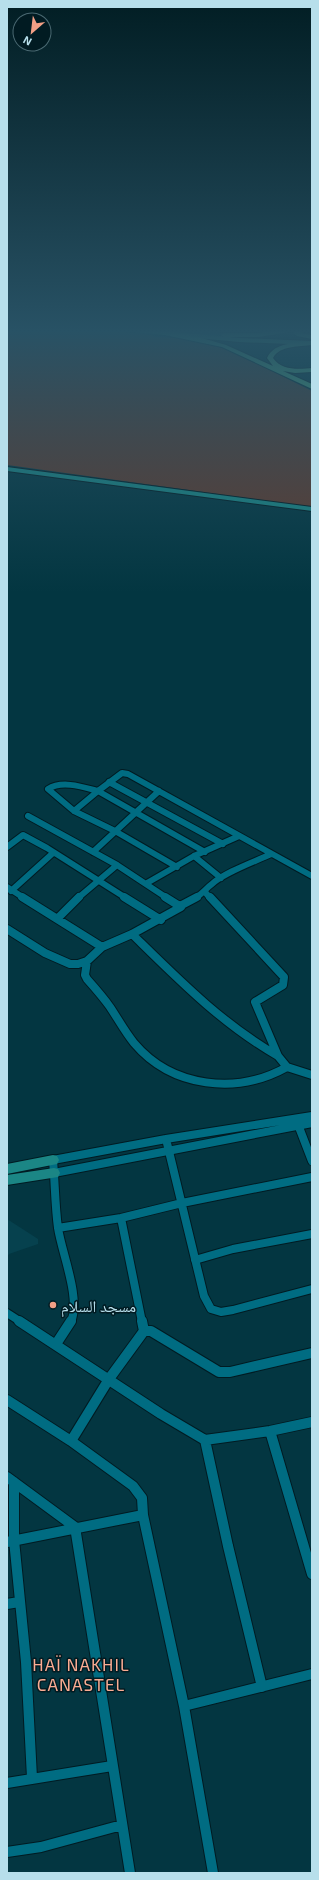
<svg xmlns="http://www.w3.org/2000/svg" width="319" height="1880" font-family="'Exo 2','Noto Naskh Arabic',sans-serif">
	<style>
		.built { fill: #06414e }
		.green { fill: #623a2d }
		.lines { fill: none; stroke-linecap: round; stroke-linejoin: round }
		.minor-far3-casing { stroke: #011b22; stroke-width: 6 }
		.minor-far2-casing { stroke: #011b22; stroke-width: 8 }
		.minor-far1-casing { stroke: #011b22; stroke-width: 10 }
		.minor-casing { stroke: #011b22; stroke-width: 12 }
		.secondary-casing { stroke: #011b22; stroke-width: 2 }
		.trunk-casing { stroke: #011b22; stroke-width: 2 }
		.motorway-casing { stroke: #011b22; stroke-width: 2 }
		.minor-far3 { stroke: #006c82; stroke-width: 4.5 }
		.minor-far2 { stroke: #006c82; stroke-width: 6 }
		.minor-far1 { stroke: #006c82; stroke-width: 8 }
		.minor { stroke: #006c82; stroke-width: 10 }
		.secondary { fill: #1b8685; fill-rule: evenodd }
		.trunk { fill: #49b28b; fill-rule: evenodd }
		.motorway { fill: #5bc48d; fill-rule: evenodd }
		.poi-dot { fill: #f39f85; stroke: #011b22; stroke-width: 1.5 }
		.labels { text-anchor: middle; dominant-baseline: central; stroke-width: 3; stroke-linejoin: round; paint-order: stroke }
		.near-poi-label { font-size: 16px; fill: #b7dfeb; stroke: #011b22; text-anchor: start }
		.near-neighbourhood-label { font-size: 17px; letter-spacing: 1px; fill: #fbac93; stroke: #011b22 }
	</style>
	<rect width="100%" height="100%" fill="#033641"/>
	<path class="built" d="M7 1219 38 1239V1244L9 1254 7 1257Z"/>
	<path class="green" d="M7 329H93L146 334 156 337 183 338 202 342 229 350 312 391V507L7 465Z"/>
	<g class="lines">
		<g class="minor-far3-casing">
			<path id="minor-far3" d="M178 329 220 335"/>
		</g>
		<g class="minor-far2-casing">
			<path id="minor-far2" d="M109 782 223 844
				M74 811 98 791 205 852
				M28 816 117 865 167 898
				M7 847 23 835 47 848 126 898
				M93 852 159 791
				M194 856 221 878
				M177 867 115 831 74 811 48 789C62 780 83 787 98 791L122 773 128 774 312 876
				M147 883 194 856 239 836
				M7 887 24 898
				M11 891 53 853
				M205 892 210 898
				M78 898 117 865
				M195 898C204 893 205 889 212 884 225 872 254 862 271 854"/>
		</g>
		<g class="minor-far1-casing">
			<path id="minor-far1" d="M22 897 102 947
				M124 897 161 920
				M210 897 284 977 283 985 255 1002 278 1056 287 1067 312 1075
				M180 906 197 897
				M57 919 79 897
				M7 929 45 953 70 964H78L87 961 102 947 132 934 181 907 165 897
				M132 934C178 979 222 1024 278 1056
				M87 961 85 975 87 979C95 988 103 997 110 1007 118 1019 125 1032 134 1043 172 1088 237 1095 287 1067
				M297 1122 312 1161
				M166 1139 204 1296 211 1309 221 1312 233 1310 312 1289
				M54 1173 312 1123
				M121 1218 142 1322
				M58 1228 121 1218 182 1203 312 1177
				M195 1260 233 1249 312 1234
				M7 1313 21 1322
				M71 1322C81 1298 62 1254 58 1228 55 1206 55 1183 53 1160L166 1139 312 1116"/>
		</g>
		<g class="minor-casing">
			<path id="minor" d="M19 1321 161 1414 205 1440 270 1431 312 1422
				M142 1321 144 1331H151L219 1372H230L312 1353
				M56 1344 71 1321
				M7 1400 71 1441 133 1486 142 1498 143 1515 184 1706 213 1873
				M270 1431 312 1574
				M205 1440 228 1546 262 1687
				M71 1441 109 1379 144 1331
				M7 1477 75 1527 130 1873
				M14 1482V1540L26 1662 32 1778
				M7 1542 143 1515
				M7 1604 19 1602
				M184 1706 312 1674
				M7 1783 112 1766
				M7 1852 41 1847 122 1825"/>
		</g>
		<g class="secondary-casing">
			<path id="secondary" d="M7 467 312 507V511L7 471Z
				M53 1155 57 1156 59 1160 57 1164 7 1174V1164Z
				M54 1168 58 1169 60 1173 58 1177 7 1185V1175Z"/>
		</g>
		<g class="trunk-casing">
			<path id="trunk" d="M120 329H143L239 338 312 341V345L239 342 123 331Z"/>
		</g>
		<g class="motorway-casing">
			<path id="motorway" d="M283 329H308L301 333 312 335V339L297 336 293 333 295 331 259 337H224L221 335 224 333H259Z
				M162 331 202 338 226 345 273 366 267 358C275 341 296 344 312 341V345C299 347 280 345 273 358 282 371 299 369 312 368V372L295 373 283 371 312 384V389L222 347 160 334 159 333Z"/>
		</g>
		<use href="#minor-far3" class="minor-far3"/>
		<use href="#minor-far2" class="minor-far2"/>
		<use href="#minor-far1" class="minor-far1"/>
		<use href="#minor" class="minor"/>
		<use href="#secondary" class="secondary"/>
		<use href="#trunk" class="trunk"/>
		<use href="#motorway" class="motorway"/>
	</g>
	<linearGradient id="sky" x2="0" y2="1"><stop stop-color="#021e24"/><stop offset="0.56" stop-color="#285265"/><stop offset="1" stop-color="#285265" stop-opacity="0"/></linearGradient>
	<rect width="319" height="592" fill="url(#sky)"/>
	<circle class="poi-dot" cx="53" cy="1305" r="4"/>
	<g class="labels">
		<g class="near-poi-label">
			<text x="61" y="1305">مسجد السلام</text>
		</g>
		<g class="near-neighbourhood-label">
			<text x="81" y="1664">HAÏ NAKHIL<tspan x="81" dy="20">CANASTEL</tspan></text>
		</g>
	</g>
	<rect width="319" height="1880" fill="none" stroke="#b7dfeb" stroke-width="16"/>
	<g transform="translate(32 32) rotate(208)"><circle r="19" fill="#011b22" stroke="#4a6972"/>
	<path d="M0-3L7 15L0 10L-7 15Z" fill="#f39f85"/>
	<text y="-6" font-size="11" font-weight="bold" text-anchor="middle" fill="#b7dfeb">N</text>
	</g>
</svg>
